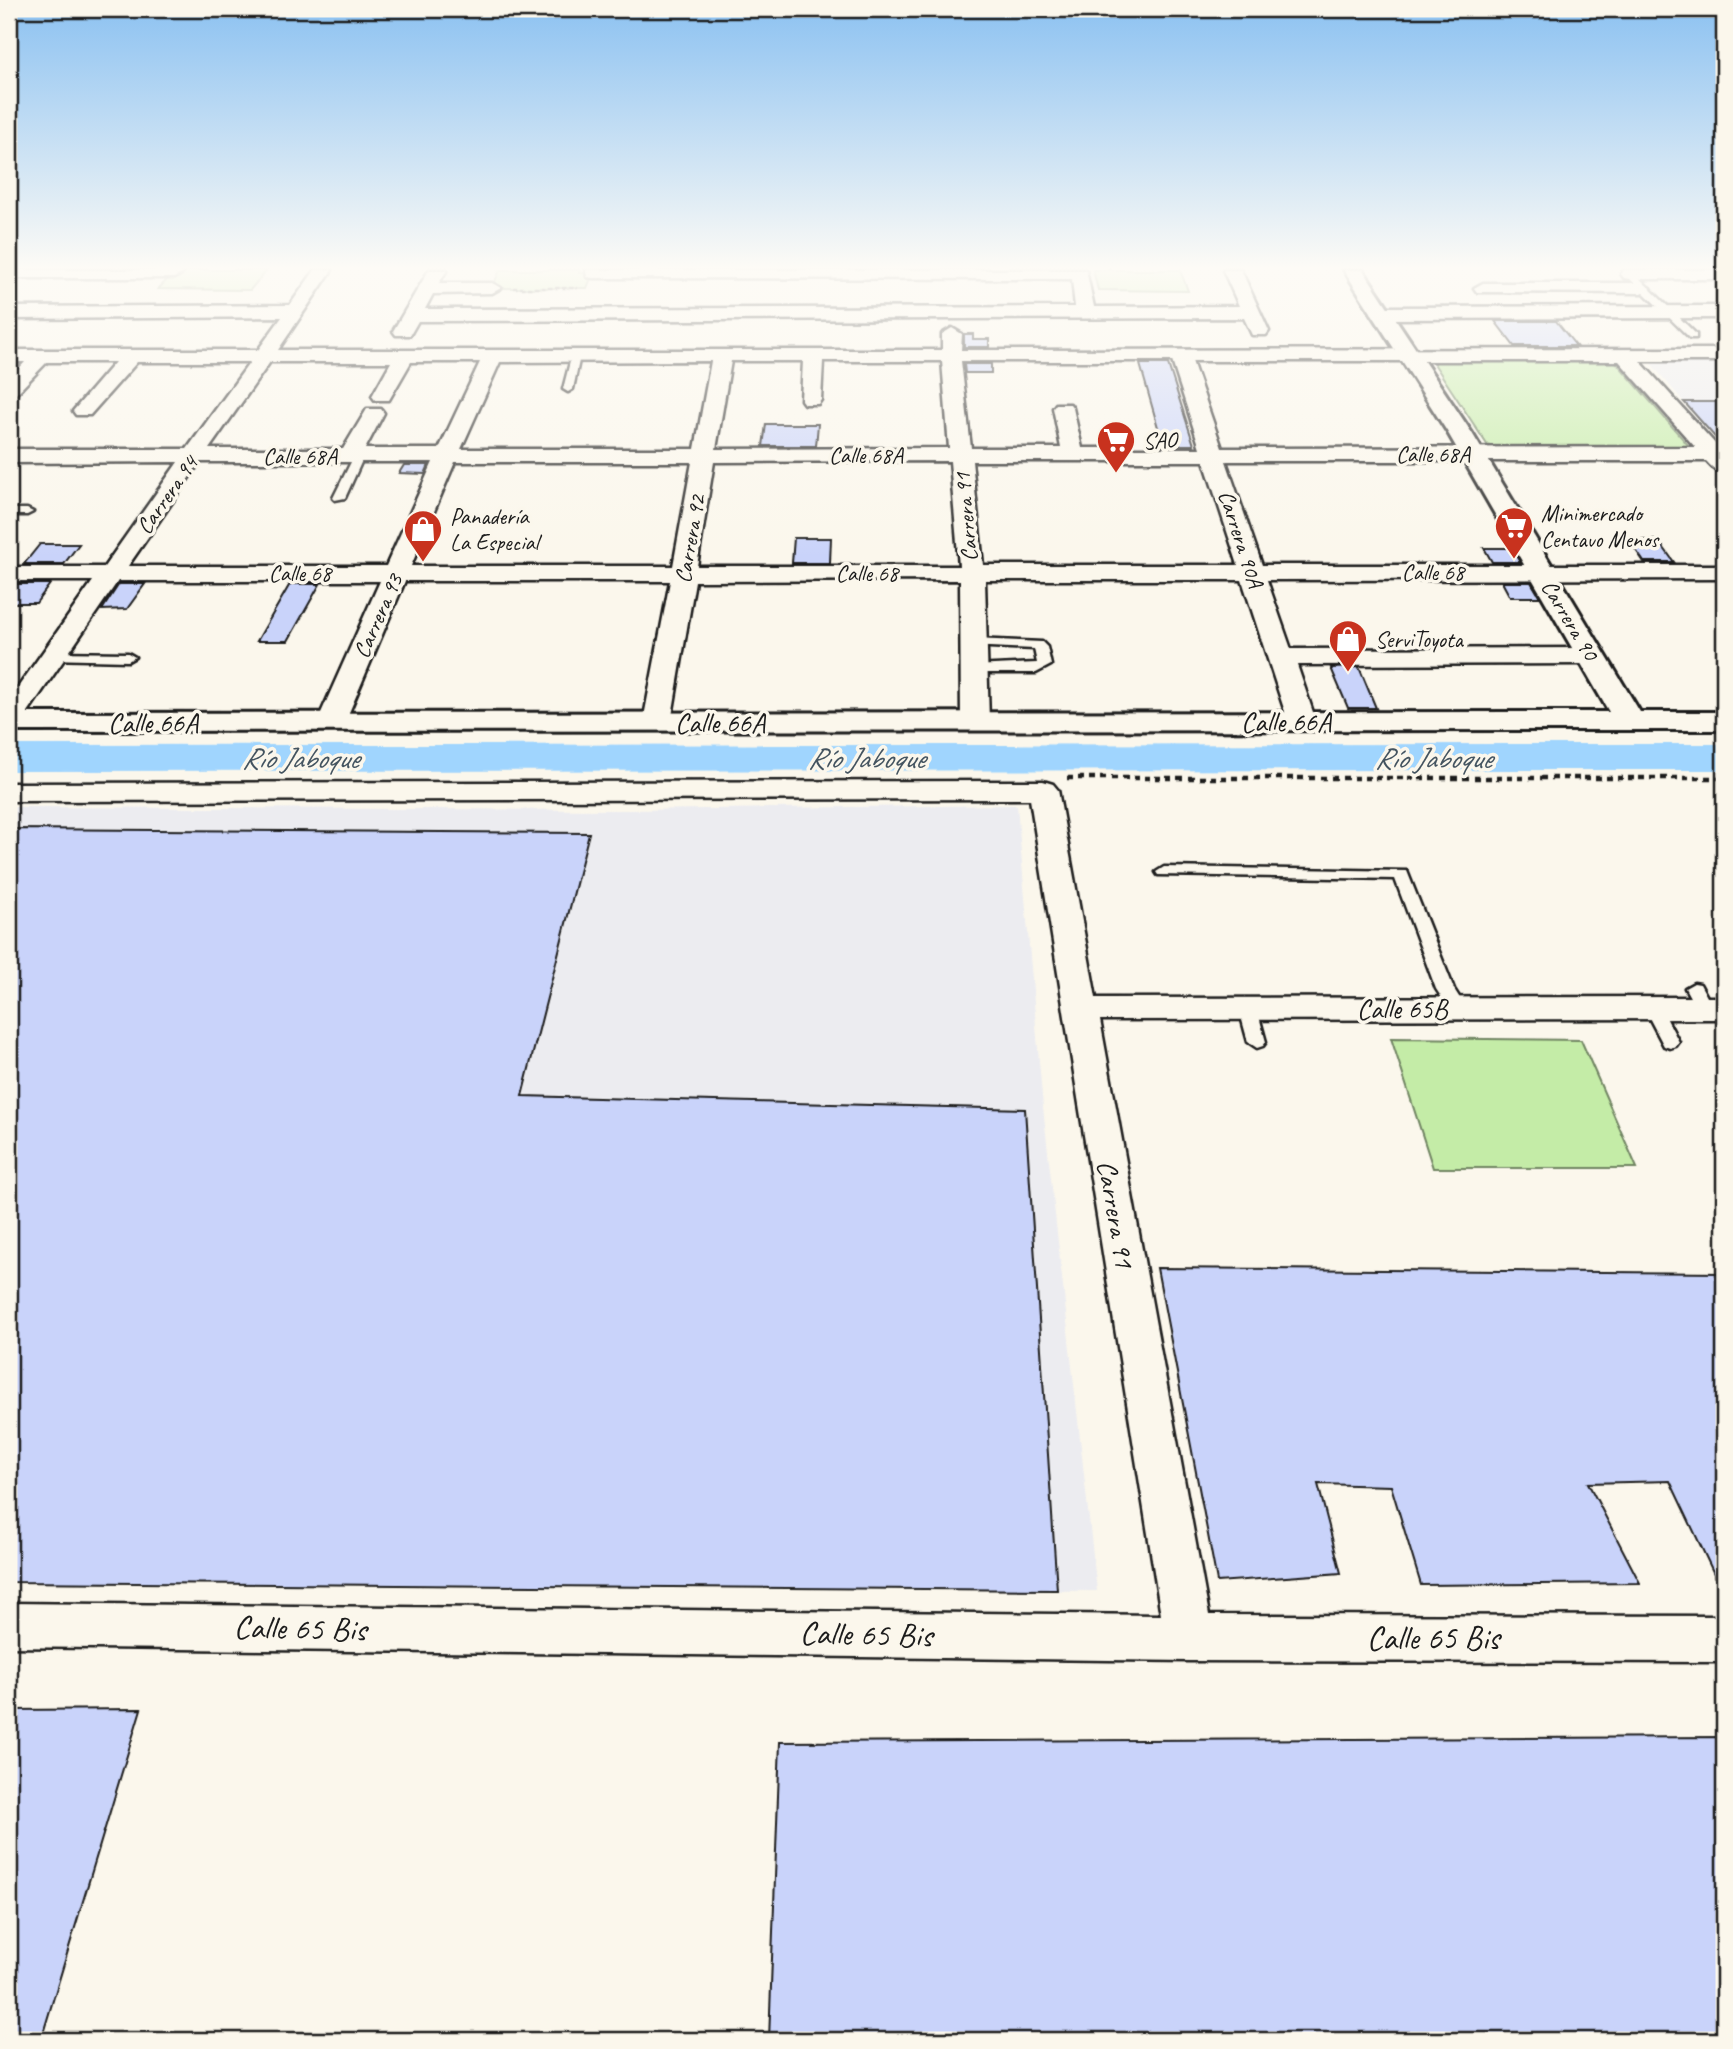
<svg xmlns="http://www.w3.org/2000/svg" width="1733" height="2049" font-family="Caveat,sans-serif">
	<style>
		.built { fill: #ececf0 }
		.green { fill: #c4eca7; stroke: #708462; stroke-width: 2 }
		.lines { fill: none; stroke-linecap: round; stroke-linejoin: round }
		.river { fill: #a0d5fe; fill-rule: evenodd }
		.building { fill: #c9d3fa; stroke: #1c1c1c; stroke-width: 2 }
		.service-casing { stroke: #1c1c1c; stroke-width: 5 }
		.minor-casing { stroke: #1c1c1c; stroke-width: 5 }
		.tertiary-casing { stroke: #1c1c1c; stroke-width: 6 }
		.path-far1 { stroke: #1c1c1c; stroke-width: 2.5; stroke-dasharray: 4.5 2.5; stroke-linecap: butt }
		.path { stroke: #1c1c1c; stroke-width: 4.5; stroke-dasharray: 6 5; stroke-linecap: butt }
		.service { fill: #fbf7ec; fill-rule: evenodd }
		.minor { fill: #fbf7ec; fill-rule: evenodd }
		.tertiary { fill: #fbf7ec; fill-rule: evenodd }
		.labels { text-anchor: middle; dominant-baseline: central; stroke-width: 7; stroke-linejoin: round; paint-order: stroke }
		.far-poi-label { font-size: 23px; fill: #1c1c1c; stroke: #fbf7ec; text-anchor: start }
		.far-street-label { font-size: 23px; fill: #1c1c1c; stroke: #fbf7ec }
		.street-label { font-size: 28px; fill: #1c1c1c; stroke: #fbf7ec }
		.water-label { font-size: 30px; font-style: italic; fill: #445460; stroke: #fbf7ec }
		.near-street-label { font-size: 33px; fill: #1c1c1c; stroke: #fbf7ec }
	</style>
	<rect width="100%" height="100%" fill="#fbf7ec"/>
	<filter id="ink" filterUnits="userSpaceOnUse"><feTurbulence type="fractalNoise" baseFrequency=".0143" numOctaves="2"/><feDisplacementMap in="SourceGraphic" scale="14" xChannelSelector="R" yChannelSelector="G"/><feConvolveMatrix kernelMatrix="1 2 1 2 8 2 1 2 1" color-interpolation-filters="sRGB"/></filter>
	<g filter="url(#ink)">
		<path class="built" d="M1648 360 1724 361V402H1684Z
			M1017 805 1043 1107 1097 1591 9 1582V807L626 810Z"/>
		<path class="green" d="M177 270H267L250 290 158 289Z
			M500 270H579V273H593L587 288H492Z
			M1093 270H1180L1188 291 1098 290Z
			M1433 362H1616L1689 446H1488Z
			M1391 1038 1581 1040 1637 1168H1433Z"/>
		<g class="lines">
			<path class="river" d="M1724 744V770L9 771V745Z"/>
		</g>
		<path class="building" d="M1495 321H1556L1576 346H1514Z
			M964 334H973V339H989V347H964Z
			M964 364H991V373H965Z
			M1140 364H1168L1194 445H1163Z
			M1684 402H1724V445H1722Z
			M766 424H818L816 446H763Z
			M404 465H429L425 474 399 473Z
			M794 538H831L830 563H792Z
			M1629 540H1658L1674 562H1644Z
			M40 544H79L64 564H24Z
			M1484 548H1511L1520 562H1492Z
			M1502 582H1531L1540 597H1510Z
			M9 584H50L36 603H9Z
			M119 584H145L127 609 102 610Z
			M290 584H320L288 641H257Z
			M1359 667 1376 708H1348L1331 668Z
			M9 829 589 833 522 1096 1025 1109 1057 1590 9 1582Z
			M1157 1268 1724 1273V1595L1670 1481 1588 1483 1640 1583 1421 1585 1391 1486 1318 1484 1341 1573 1217 1582Z
			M141 1709 41 2040H9V1710Z
			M1724 1737V2040H769L780 1742Z"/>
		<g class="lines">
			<g class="service-casing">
				<path id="service" d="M1627 272H1633L1696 334V338H1690L1627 276Z
					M572 354 580 356 573 389 568 392 563 389Z
					M359 453 364 456 345 498 335 500 333 498 354 456Z
					M9 509H27L33 512 27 515H9Z
					M973 639 1042 642 1047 647 1051 665 1036 673H968L966 670 973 666 1037 663 1034 649 968 646V640Z
					M53 652 128 653 135 657 128 661 48 659V653Z
					M1164 867 1407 871 1454 989 1466 1008 1457 1014 1451 1012 1436 989 1395 879 1158 875 1156 872Z
					M1694 983 1700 984 1713 1008 1710 1012 1704 1014 1698 1012 1685 988Z
					M1653 1002 1659 1004 1679 1042 1676 1046 1670 1048 1664 1046 1644 1008Z
					M1248 1003 1257 1009 1266 1042 1263 1046 1257 1048 1248 1042 1239 1009Z"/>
			</g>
			<g class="minor-casing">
				<path id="minor" d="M9 270H181L183 273 174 278H9Z
					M315 270H332L278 350H942V334L952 328 962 334 961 350 1724 349V361H1640L1718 447 1724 448V471C1715 472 1712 467 1706 461H1226L1262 565H1724V579L1267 580 1291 649 1592 648 1601 650 1605 656 1601 662 1592 664 1297 665 1316 721 1312 727 1302 729 1292 727 1288 721 1242 580H985L989 722 985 728 975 730 965 728 961 722 960 580 695 581 671 722 667 728 657 730 647 728 643 722 670 581H405L345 722 341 728 331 730 321 728 317 722 380 581H118L19 725 9 727V700L93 581H9V567H104L178 462 9 463V449H187L250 362H137L90 415H76L73 411 115 362H47L16 394 9 396V379L25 362H9V350H258L282 317 9 319V307L290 305ZM711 361 695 449H461L500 362ZM731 361H803L801 400 804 404H818L821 400 823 361H942L949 448 716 449ZM961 361H1172L1200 448H1082L1073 408 1070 404H1056L1053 408 1061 448H971ZM1192 361H1619L1695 447 1222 448ZM270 362H391L372 396 375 400H389L411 362H480L439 449H365L384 413 381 409H367L343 449H209ZM950 461 959 566H697L714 462ZM972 461H1204L1238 565H983ZM200 462H433L386 566H128ZM455 462H692L673 566H411Z
					M429 270H447L439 283H492L501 288 492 293 433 294 425 309 1075 307 1072 279 593 278 587 277 586 270H1086L1094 307 1239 306 1223 270H1241L1269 331 1266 335H1252L1244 318 418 321 410 335H396L393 331Z
					M1624 270H1724V279H1630L1624 278 1621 274Z
					M1483 283H1641L1650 288 1641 293 1477 292 1474 288Z
					M1724 306V318L1380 319 1371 313 1380 307Z
					M1043 781 1053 784 1058 790 1096 998 1724 997V1019L1100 1020 1209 1615 1724 1616V1662L1189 1661 9 1647V1603L1161 1615 1030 799 9 801V783Z"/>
			</g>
			<g class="tertiary-casing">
				<path id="tertiary" d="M1344 270H1363L1472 433 1640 712H1724V730L9 731V713L1609 712 1448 433Z"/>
			</g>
			<path class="path-far1" d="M513 288H578"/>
			<path class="path" d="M1067 778H1724"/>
			<use href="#service" class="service"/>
			<use href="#minor" class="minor"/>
			<use href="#tertiary" class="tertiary"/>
		</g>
	</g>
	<linearGradient id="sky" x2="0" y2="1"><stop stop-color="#8bc1f1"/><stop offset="0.48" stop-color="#fdfbf6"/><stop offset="1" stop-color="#fdfbf6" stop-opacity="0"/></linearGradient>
	<rect width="1733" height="557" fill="url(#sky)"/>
	<defs>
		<g id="supermarket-pin" transform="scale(2.0125)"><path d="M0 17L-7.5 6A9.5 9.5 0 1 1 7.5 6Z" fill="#c8321e" stroke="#fbf7ec"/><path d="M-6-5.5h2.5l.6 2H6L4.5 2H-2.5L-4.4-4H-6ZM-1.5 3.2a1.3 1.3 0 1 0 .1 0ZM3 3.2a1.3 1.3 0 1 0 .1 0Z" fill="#fff"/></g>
		<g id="shop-pin" transform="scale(2.0125)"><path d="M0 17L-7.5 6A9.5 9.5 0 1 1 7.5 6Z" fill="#c8321e" stroke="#fbf7ec"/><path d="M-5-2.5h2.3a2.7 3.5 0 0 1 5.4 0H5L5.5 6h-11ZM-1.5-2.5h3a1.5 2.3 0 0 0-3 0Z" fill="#fff"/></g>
	</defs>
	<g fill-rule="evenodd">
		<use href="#supermarket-pin" x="1116" y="440"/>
		<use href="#supermarket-pin" x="1514" y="526"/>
		<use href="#shop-pin" x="423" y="529"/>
		<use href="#shop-pin" x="1348" y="639"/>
	</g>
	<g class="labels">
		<g class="far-poi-label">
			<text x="1143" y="440">SAO</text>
			<text x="1541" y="513">Minimercado<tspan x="1541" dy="26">Centavo Menos</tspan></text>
			<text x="450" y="516">Panadería<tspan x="450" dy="26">La Especial</tspan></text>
			<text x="1375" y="639">ServiToyota</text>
		</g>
		<g class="far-street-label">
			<text x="1433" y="454">Calle 68A</text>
			<text x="866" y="455">Calle 68A</text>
			<text x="300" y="456">Calle 68A</text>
			<text transform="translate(167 495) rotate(-55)">Carrera 94</text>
			<text transform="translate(966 517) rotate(-95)">Carrera 91</text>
			<text transform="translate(690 539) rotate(-80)">Carrera 92</text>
			<text transform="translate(1241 539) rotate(72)">Carrera 90A</text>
			<text x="1433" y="572">Calle 68</text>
			<text x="300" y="573">Calle 68</text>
			<text x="867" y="573">Calle 68</text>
			<text transform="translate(378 616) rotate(-66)">Carrera 93</text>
			<text transform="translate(1570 620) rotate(59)">Carrera 90</text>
		</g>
		<g class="street-label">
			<text x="1286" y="721">Calle 66A</text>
			<text x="153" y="722">Calle 66A</text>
			<text x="720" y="722">Calle 66A</text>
			<text x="1402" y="1008">Calle 65B</text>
			<text transform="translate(1116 1214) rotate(80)">Carrera 91</text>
		</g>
		<g class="water-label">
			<text x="300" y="758">Río Jaboque</text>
			<text x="866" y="758">Río Jaboque</text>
			<text x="1433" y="758">Río Jaboque</text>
		</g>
		<g class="near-street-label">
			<text transform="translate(300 1628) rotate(1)">Calle 65 Bis</text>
			<text transform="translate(866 1634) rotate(1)">Calle 65 Bis</text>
			<text x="1433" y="1638">Calle 65 Bis</text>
		</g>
	</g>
	<rect width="1733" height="2049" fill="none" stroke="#fbf7ec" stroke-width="35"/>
	<rect x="18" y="18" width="1698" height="2014" fill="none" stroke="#1c1c1c" stroke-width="2.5" filter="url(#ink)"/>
</svg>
